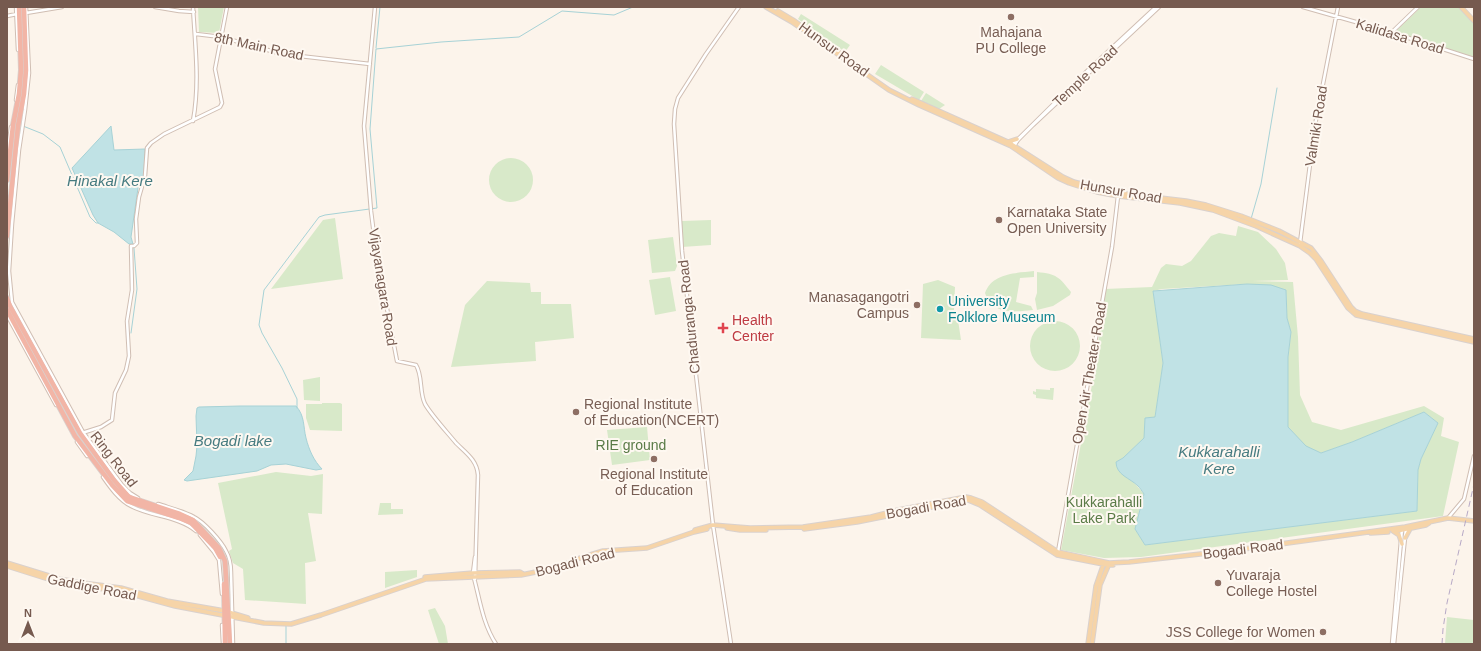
<svg xmlns="http://www.w3.org/2000/svg" width="1481" height="651" font-family="Helvetica,sans-serif">
	<style>
		.green { fill: #d8e9c9; fill-rule: evenodd }
		.water { fill: #c0e2e5; stroke: #a7d2d6 }
		.lines { fill: none; stroke-linecap: round; stroke-linejoin: round }
		.stream { stroke: #a7d2d6; stroke-width: 1 }
		.minor-casing { stroke: #d0beb3; stroke-width: 4.5 }
		.major-casing { stroke: #d9d1ce; stroke-width: 5.5 }
		.highway-casing { stroke: #d9d1ce; stroke-width: 6 }
		.minor { stroke: #fff; stroke-width: 2.5 }
		.major { stroke: #f6d4a8; stroke-width: 3.5 }
		.highway { stroke: #f2b5a6; stroke-width: 4.5 }
		.rail { stroke: #b7a9c6; stroke-width: 1; stroke-dasharray: 6 4; stroke-linecap: butt }
		.education-dot { fill: #8d6e63; stroke: #fef8f1; stroke-width: 1.5 }
		.culture-dot { fill: #0f9aa8; stroke: #fef8f1; stroke-width: 1.5 }
		.health-dot { fill: #e0444e; stroke: #fef8f1; stroke-width: 1.5 }
		.labels { text-anchor: middle; dominant-baseline: central; stroke-width: 4; stroke-linejoin: round; paint-order: stroke }
		.education-label { font-size: 14px; fill: #785e54; stroke: #fef8f1; text-anchor: start }
		.street-label { font-size: 14px; fill: #765a4f; stroke: #fef8f1 }
		.culture-label { font-size: 14px; fill: #0d838f; stroke: #fef8f1; text-anchor: start }
		.health-label { font-size: 14px; fill: #be3a42; stroke: #fef8f1; text-anchor: start }
		.park-label { font-size: 14px; fill: #5a7b47; stroke: #fef8f1 }
		.water-label { font-size: 15px; font-style: italic; fill: #467b80; stroke: #fef8f1 }
	</style>
	<rect width="100%" height="100%" fill="#fcf4eb"/>
	<path class="green" d="M198 7H224L219 33 199 32Z
		M1421 7H1458L1474 24V57L1395 32Z
		M801 14 850 45 845 52 798 19Z
		M881 65 924 92 919 100 875 74Z
		M926 93 945 105 939 109 921 101Z
		M489 180a22 22 0 1 1 44 0a22 22 0 1 1-44 0Z
		M335 218 343 279 271 289 323 220Z
		M711 220V245L682 247V221Z
		M1238 226 1258 232 1276 249 1285 263 1288 280 1252 281 1293 282 1298 337 1300 395 1312 422 1341 430 1424 406 1444 418 1441 436 1459 442 1443 516 1141 557 1104 558 1061 550 1094 374 1105 289 1152 287 1161 268 1166 264 1182 266 1191 261 1211 236 1219 233 1236 236ZM1247 284 1286 290 1287 318 1291 332 1288 357V427L1306 447 1321 453 1352 442 1424 412 1438 423 1421 459 1418 470 1417 511 1145 545 1135 529 1144 494 1116 462 1123 458 1144 438 1155 417 1163 363 1153 291 1162 289Z
		M673 237 677 266 675 271 652 273 648 240Z
		M1034 271V277L1020 278 1016 302 1031 306 1033 310C1013 312 993 315 985 293 992 273 1016 273 1034 271Z
		M1037 272C1057 274 1059 277 1071 292L1070 295 1053 306 1037 310 1035 299 1037 293Z
		M670 277 676 311 655 315 649 280Z
		M938 280 955 287 954 310 958 320 961 340 921 338 923 284Z
		M487 281 530 283 531 292H541V304H571L574 338 535 342 536 361 451 367 465 305Z
		M1030 346a25 25 0 1 1 50 0a25 25 0 1 1-50 0Z
		M320 377V401L304 400 303 380Z
		M1050 388H1054L1053 400 1036 398V395L1033 394V391L1036 392V389L1050 390Z
		M322 403H340L342 404V431L310 430 306 418V404H322Z
		M647 427 650 460 612 465 607 430Z
		M276 472 311 476 323 474 322 514 308 513 316 561 305 563 306 604 245 600 243 569 233 563 229 551 232 549 218 483Z
		M380 503H391V509H403V514L378 515Z
		M417 570V577L385 588V572Z
		M435 608 445 626 448 644H439L428 610Z
		M1447 617 1474 620V644H1445Z"/>
	<path class="water" d="M111 126 114 150 145 149 144 175 138 188 131 237 133 244H129L114 232 98 223 93 215 72 168Z
		M1247 284 1271 285 1286 290 1287 318 1291 332 1288 357V427L1306 446 1321 453 1352 442 1424 412 1438 423 1421 459 1418 470 1417 511 1145 545 1135 529 1144 494C1142 491 1140 488 1138 486 1130 478 1116 475 1116 462L1123 458 1144 438 1145 418 1155 417 1163 363 1153 291Z
		M240 406H296C305 416 303 426 306 438 309 450 314 461 322 469L316 470 286 464 271 465 257 471 187 481 184 480 193 471 196 456 197 446 196 416 197 408 199 407Z"/>
	<g class="lines">
		<path class="stream" d="M376 48 380 7
			M23 126 43 134 60 147 90 217 96 223H98
			M1251 219 1261 184 1277 88
			M131 333 137 289 134 248
			M297 408V399L282 368 262 333 259 325 264 290 319 217 325 215 377 208 370 129 376 49 441 42 519 37 562 11 614 15 633 7
			M286 626V644"/>
		<g class="minor-casing">
			<path id="minor" d="M16 7 18 50
				M26 7 29 73 25 110 19 150 12 224 9 271 12 302 83 432 122 485 130 493 138 498
				M155 7 179 11 194 12
				M375 7 364 126 371 211 376 251 397 361 416 365C423 376 419 392 425 404 432 416 447 432 456 443 466 453 477 460 478 475L475 579
				M1303 7 1384 30 1474 59
				M26 13 62 7
				M7 16 17 14
				M1391 33 1418 7
				M196 34 221 37 282 54 370 64
				M16 100 18 85
				M193 121C200 83 195 45 193 7
				M1012 145 1084 74 1156 7
				M1014 146 1018 140 1033 125 1159 7
				M7 158 11 127
				M1300 243 1315 125 1338 7
				M7 315 56 405
				M82 433 101 427 112 420 115 393 126 370 129 356 127 321 132 290 131 246H134L137 243 136 219 139 197 145 176 147 148 151 143 164 134 220 107 222 103 215 69 227 7
				M77 442 87 456
				M103 477C110 487 119 500 131 506 152 517 178 516 196 531
				M158 504C170 508 183 511 194 517 204 522 221 541 226 551 230 558 231 565 231 572L233 644
				M1448 518 1464 499 1474 456
				M200 535 214 552 219 560 222 594
				M1058 552 1112 247 1118 196
				M473 573 475 557
				M474 578C480 601 483 624 496 644
				M222 625 223 644
				M731 644 713 525 682 251 674 124 675 109 678 98 706 54 739 7
				M1392 644 1402 529
				M1394 644 1406 528"/>
		</g>
		<g class="major-casing">
			<path id="major" d="M766 7 792 22 889 90 919 105 1011 146 1058 178 1069 183 1097 192 1118 196 1180 203 1213 210 1256 226 1300 246 1310 253 1316 259 1348 308 1356 315 1474 342
				M1461 7 1474 21
				M778 11 793 20 865 71
				M912 99 1008 142 1063 177 1074 182 1118 193 1186 201 1206 205 1241 216 1279 231 1311 248 1321 261 1351 307 1355 311 1362 314 1474 339
				M1008 142 1017 139
				M962 501 968 500 980 505 1057 555 1108 565H1113
				M727 528 740 530H766
				M804 529 857 522 952 503
				M1393 531 1399 535 1402 544
				M1397 531 1426 525 1429 523
				M694 532 707 529
				M1371 533 1388 532
				M1405 538 1410 529
				M7 563 59 579 83 583 121 588 167 601 225 611 248 618
				M7 566 48 579 73 585 120 591 175 606 264 623 291 624 321 615 426 579 521 575 531 573 555 568 580 558 603 551 647 548 694 532 695 530 713 525 750 528 803 527 871 517 898 510 966 497 971 498 982 502 1058 552 1109 563 1129 562 1236 550 1405 527 1448 518 1474 521
				M425 577 473 573 520 572 523 574
				M1088 644 1096 586 1104 563
				M1092 644 1100 585 1109 564"/>
		</g>
		<g class="highway-casing">
			<path id="highway" d="M7 180 13 125 19 94 21 70 19 7
				M7 236 18 126 24 94 26 70 24 7
				M7 298 10 306 80 433 114 480 129 497 180 514 193 520 219 548 225 561 230 644
				M7 310 75 436 112 485 127 501 179 518 191 523 215 548 220 557
				M224 584 225 644"/>
		</g>
		<use href="#minor" class="minor"/>
		<use href="#major" class="major"/>
		<use href="#highway" class="highway"/>
		<path class="rail" d="M1442 644 1443 629 1447 603 1474 484"/>
	</g>
	<g class="education-dot">
		<circle cx="1011" cy="17" r="4"/>
		<circle cx="999" cy="220" r="4"/>
		<circle cx="917" cy="305" r="4"/>
		<circle cx="576" cy="412" r="4"/>
		<circle cx="654" cy="459" r="4"/>
		<circle cx="1218" cy="583" r="4"/>
		<circle cx="1323" cy="632" r="4"/>
	</g>
	<circle class="culture-dot" cx="940" cy="309" r="4"/>
	<path class="health-dot" d="M721 322h4v4h4v4h-4v4h-4v-4h-4v-4h4z"/>
	<g class="labels">
		<g class="education-label">
			<text x="1011" y="32" text-anchor="middle">Mahajana<tspan x="1011" dy="16">PU College</tspan></text>
			<text x="1007" y="212">Karnataka State<tspan x="1007" dy="16">Open University</tspan></text>
			<text x="909" y="297" text-anchor="end">Manasagangotri<tspan x="909" dy="16">Campus</tspan></text>
			<text x="584" y="404">Regional Institute<tspan x="584" dy="16">of Education(NCERT)</tspan></text>
			<text x="654" y="474" text-anchor="middle">Regional Institute<tspan x="654" dy="16">of Education</tspan></text>
			<text x="1226" y="575">Yuvaraja<tspan x="1226" dy="16">College Hostel</tspan></text>
			<text x="1315" y="632" text-anchor="end">JSS College for Women</text>
		</g>
		<g class="street-label">
			<text transform="translate(1400 36) rotate(17)">Kalidasa Road</text>
			<text transform="translate(259 46) rotate(12)">8th Main Road</text>
			<text transform="translate(834 49) rotate(36)">Hunsur Road</text>
			<text transform="translate(1085 76) rotate(-43)">Temple Road</text>
			<text transform="translate(1316 126) rotate(-81)">Valmiki Road</text>
			<text transform="translate(1121 191) rotate(10)">Hunsur Road</text>
			<text transform="translate(383 287) rotate(81)">Vijayanagara Road</text>
			<text transform="translate(689 317) rotate(-96)">Chaduranga Road</text>
			<text transform="translate(1089 373) rotate(-80)">Open Air Theater Road</text>
			<text transform="translate(114 459) rotate(52)">Ring Road</text>
			<text transform="translate(926 507) rotate(-10)">Bogadi Road</text>
			<text transform="translate(1243 549) rotate(-7)">Bogadi Road</text>
			<text transform="translate(575 562) rotate(-14)">Bogadi Road</text>
			<text transform="translate(92 587) rotate(11)">Gaddige Road</text>
		</g>
		<g class="culture-label">
			<text x="948" y="301">University<tspan x="948" dy="16">Folklore Museum</tspan></text>
		</g>
		<g class="health-label">
			<text x="732" y="320">Health<tspan x="732" dy="16">Center</tspan></text>
		</g>
		<g class="park-label">
			<text x="631" y="445">RIE ground</text>
			<text x="1104" y="502">Kukkarahalli<tspan x="1104" dy="16">Lake Park</tspan></text>
		</g>
		<g class="water-label">
			<text x="110" y="180">Hinakal Kere</text>
			<text x="233" y="440">Bogadi lake</text>
			<text x="1219" y="451">Kukkarahalli<tspan x="1219" dy="17">Kere</tspan></text>
		</g>
	</g>
	<rect width="1481" height="651" fill="none" stroke="#765a4f" stroke-width="16"/>
	<g transform="translate(28 623)" stroke="#fef8f1" stroke-width="3" paint-order="stroke">
	<path d="M0-3L7 15L0 10L-7 15Z" fill="#765a4f"/>
	<text y="-6" font-size="11" font-weight="bold" text-anchor="middle" fill="#765a4f">N</text>
	</g>
</svg>
